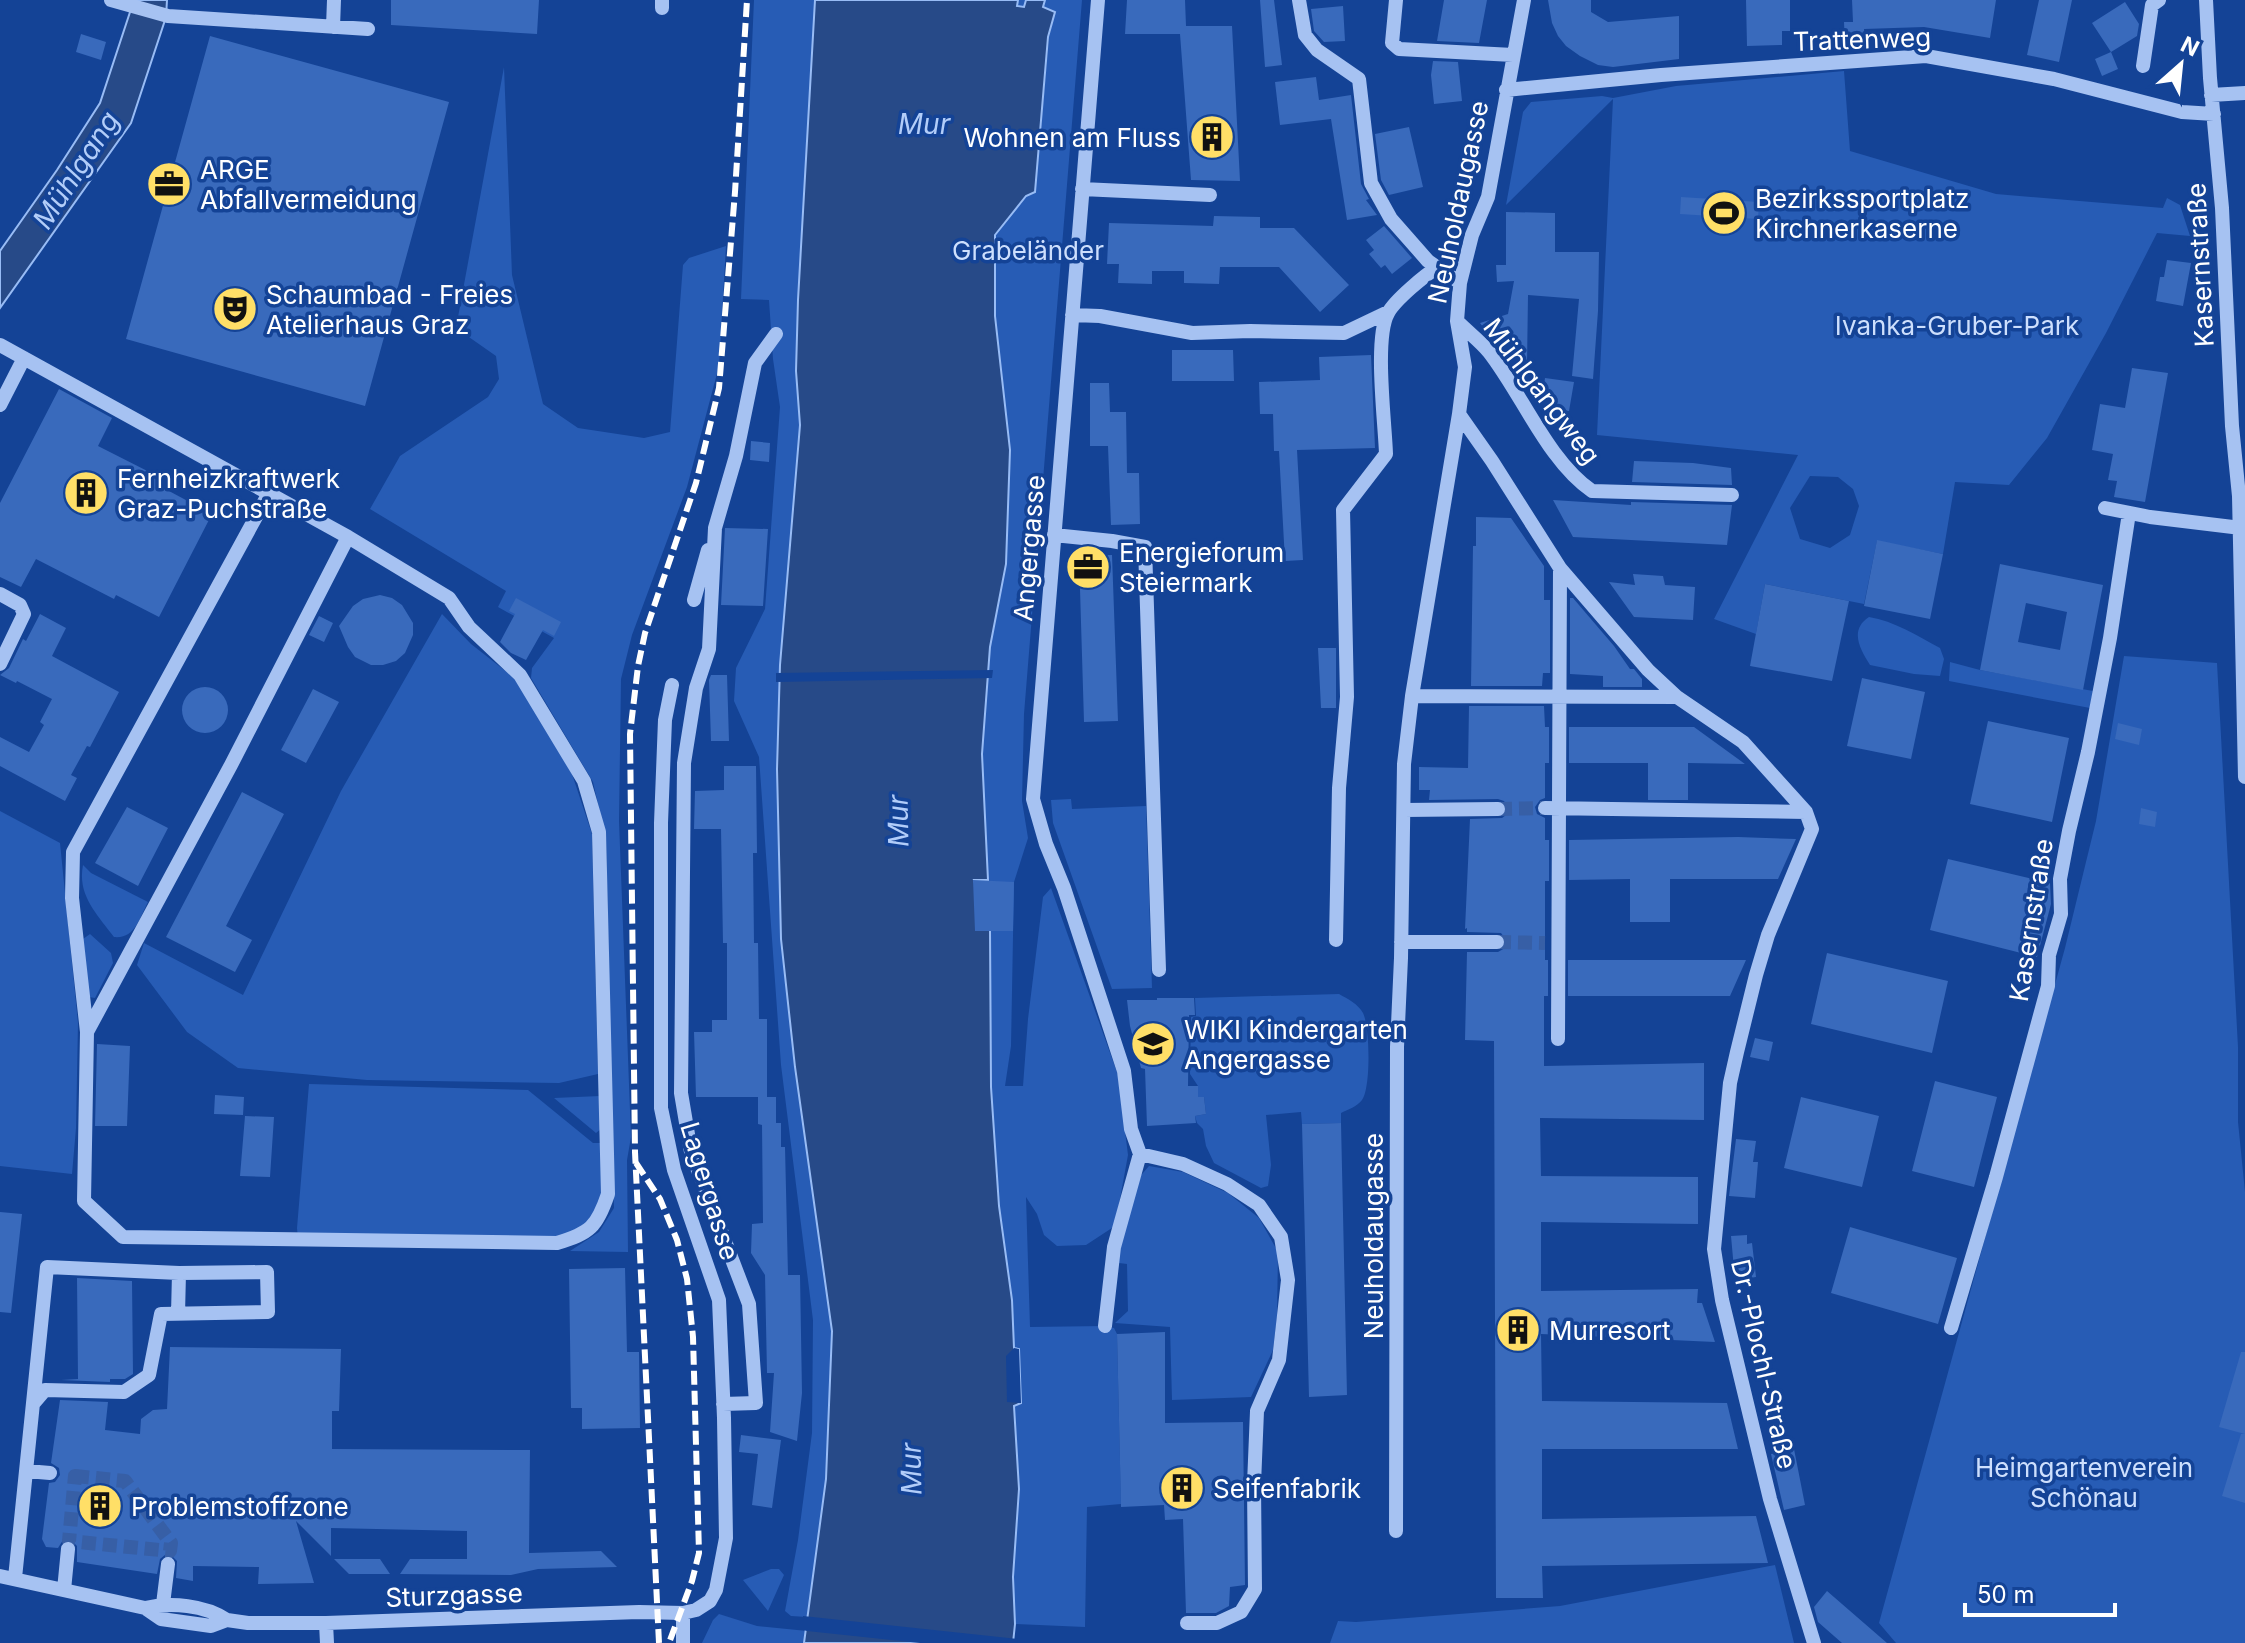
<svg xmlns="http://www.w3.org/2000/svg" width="2245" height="1643" font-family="Inter,sans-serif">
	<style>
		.green { fill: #275cb5; fill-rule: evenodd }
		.water { fill: #274a88; stroke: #98bcf5; stroke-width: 2 }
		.pier { fill: #144396 }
		.building { fill: #396abc; fill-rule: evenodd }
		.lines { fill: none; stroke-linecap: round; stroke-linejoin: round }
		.minor-tunnel { stroke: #375fa6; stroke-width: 14; stroke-dasharray: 14 7; stroke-linecap: butt }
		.minor { stroke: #a6c2f2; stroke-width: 14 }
		.rail { stroke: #fff; stroke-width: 6; stroke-dasharray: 14 6; stroke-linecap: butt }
		.labels { text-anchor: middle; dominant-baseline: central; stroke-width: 7; stroke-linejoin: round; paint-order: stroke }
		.street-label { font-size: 26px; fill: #fff; stroke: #144396 }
		.poi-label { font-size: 26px; fill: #fff; stroke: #144396; text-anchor: start }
		.park-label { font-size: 26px; fill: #cddffd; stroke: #144396 }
		.water-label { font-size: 28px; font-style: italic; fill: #b2cdf9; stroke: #144396 }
	</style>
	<rect width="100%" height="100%" fill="#144396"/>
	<path class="green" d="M754 0H815L798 300 796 371 800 425 780 665 777 769 781 939 795 1067 832 1331 826 1479 807 1617 791 1616 785 1611 798 1540 812 1433 813 1320 781 1065 759 757 734 701 736 668 765 609 780 407 773 359 769 300 741 299Z
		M1016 0H1082L1024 714 1022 801 1028 838 1014 882 1011 1046 1005 1086H1023L1028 1019 1043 897 1051 888 1118 1075 1128 1155 1115 1226 1086 1245 1057 1246 1044 1235 1037 1214 1026 1197 1030 1327 1105 1326 1114 1328 1117 1334 1121 1504 1087 1507 1085 1627 1015 1624 1013 1577 1019 1489 1014 1406 1021 1403 1019 1350 1014 1348 1012 1300 999 1206 991 1087 988 880 982 754 990 647 1006 564 1010 450 995 316V235L1026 196 1035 192 1049 37 1055 12 1020 8 1017 7Z
		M504 67 512 275 543 404 578 428 644 438 670 432 683 265 689 258 726 246 719 366 687 487 632 635 621 679 619 821 631 1137 627 1160 628 1252 570 1251 599 1232 614 1208 606 839 593 782 531 678 532 668 554 638 498 607 506 591 370 509 400 456 488 397 499 379 496 356 456 328Z
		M1844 71 1850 151 1996 194 2163 208 2167 198 2180 205 2190 236 2157 233 2106 333 2047 438 2009 485 1955 482 1943 554 1877 541 1864 604 1765 584 1756 634 1714 619 1798 455 1597 435 1613 99 1506 205 1523 112 1531 102 1602 96 1613 98 1676 86ZM1810 476 1838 477 1853 489 1859 506 1850 535 1830 548 1800 539 1790 508Z
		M442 614 471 644 521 683 572 774 592 834 598 1074 559 1083 367 1080 238 1068 187 1032 137 965 144 943 243 995 341 791Z
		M1869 617C1894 621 1918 636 1940 648L1944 659 1940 676 1914 674 1870 665C1860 649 1849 630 1869 617Z
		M2124 656 2217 663 2238 1047V1122L2245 1192V1643H1896L1879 1623 2065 948 2096 821Z
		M1950 662 1980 670 2093 691 2090 708 1949 681Z
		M1071 799 1072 809 1146 806 1152 988 1112 989 1053 823 1051 800Z
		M0 811 60 843 78 1023 76 1128 72 1174 0 1166Z
		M83 865 91 873 148 902C139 919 135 939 114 937 97 914 77 895 83 865Z
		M90 934 111 953 113 963 95 998 89 997 83 939Z
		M1339 994C1348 999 1358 1004 1363 1013 1370 1027 1371 1088 1362 1100 1356 1107 1349 1109 1341 1113V1123L1302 1124 1301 1112 1266 1115 1271 1165 1268 1186 1261 1188 1214 1163 1206 1146 1203 1129 1197 1123 1195 1116 1206 1114 1204 1097H1198V1086L1190 1074 1191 1017 1196 1016 1195 998Z
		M309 1084 528 1090 593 1143H607L600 1216 557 1243 298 1239 297 1228Z
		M600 1096 602 1128 596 1133 554 1098Z
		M1149 1166 1183 1172 1228 1193 1259 1218 1278 1252 1277 1316 1273 1350 1251 1397 1172 1400 1170 1327 1115 1323 1128 1311 1127 1264 1119 1263 1116 1255 1136 1181Z
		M1775 1565 1794 1643H1330L1338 1621 1356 1622 1560 1606Z
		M771 1569H779L784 1575 768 1611 743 1580Z
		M719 1614 757 1626 807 1631 804 1643H702L713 1620Z"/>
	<path class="water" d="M134 0H167L166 17 131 123 0 308V251L57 170 100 103Z
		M815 0H1018L1017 6 1024 7 1026 0H1045L1043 7 1055 12 1048 37 1035 192 1026 196 995 235V316L1010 450 1006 564 990 647 982 754 988 880H974L990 930 991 1087 999 1206 1012 1300 1014 1348 1019 1349 1021 1403 1014 1406 1019 1489 1013 1577 1015 1624 1013 1643H804L826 1479 832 1331 795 1067 781 939 777 769 780 665 800 425 796 371 798 300Z"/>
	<path class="pier" d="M993 670 992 678 776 682V673Z
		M1014 1348 1019 1349 1021 1403 1007 1402 1006 1356Z
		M803 1616 1018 1639V1640L1017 1643H920L807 1631 803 1630Z"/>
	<path class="building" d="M391 0H539L537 34 391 25Z
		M1127 0H1185L1186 26H1232L1240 181 1191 180 1180 34H1125Z
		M1260 0H1274L1282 65 1265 67Z
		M1444 0H1487L1479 43 1437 41Z
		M1548 0H1591V12L1608 22 1679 16V59L1613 67 1598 65 1580 56 1566 46 1558 36 1552 23Z
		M1746 0H1790V31H1782V45L1747 46Z
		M1852 0H1996L1990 38 1924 27 1864 29 1865 44 1845 45 1844 22H1853Z
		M2039 0H2072L2059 62 2027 55Z
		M2125 2 2139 24 2137 36 2111 52 2092 23Z
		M1343 6 1345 41 1324 42 1314 31 1311 9Z
		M81 34 106 42 101 60 76 52Z
		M210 36 449 102 365 406 126 339Z
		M2111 52 2118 69 2102 76 2095 59Z
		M1433 61 1458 62 1462 101 1434 104 1431 75Z
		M1316 77 1319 100 1351 95 1361 184 1369 199 1366 200 1377 215 1347 220 1331 119 1280 125 1275 82Z
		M1409 127 1423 187 1389 195 1381 180 1375 134Z
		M1681 197 1759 202 1758 219 1680 214Z
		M1506 212 1555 213V252H1599L1598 311 1593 379 1572 376 1579 299 1528 295 1527 365H1511L1480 323 1508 314 1514 281 1497 282 1496 265H1506Z
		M1214 216 1260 217V228H1294L1349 285 1320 312 1279 267H1220L1219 284 1184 283V271H1152V284L1118 283 1119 264H1107L1109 223 1213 226Z
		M1384 226 1412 258 1392 274 1385 265 1381 268 1369 254 1374 250 1366 240Z
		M2167 260 2191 263 2183 306 2156 301 2160 277H2164Z
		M1172 350H1233L1234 381H1172Z
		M1371 355 1375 448 1297 450 1303 560 1285 561 1279 451H1274L1273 414H1260L1259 382 1320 380 1319 357Z
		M2132 368 2168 373 2145 502 2114 497 2117 481 2108 480 2113 454 2092 450 2100 404 2125 408Z
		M1545 378 1574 382 1569 411 1541 407Z
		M1090 383H1109L1110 412H1126L1127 473H1139L1140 524 1111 525 1108 446H1090Z
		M59 389 112 418 98 446 173 484 169 491 212 514 159 617 116 595 114 599 36 559 21 587 0 577V503Z
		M751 441 770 443 769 462 750 460Z
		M1634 461 1693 463 1731 468 1732 485 1632 482Z
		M1553 500 1631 505V502L1732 505 1727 545 1573 537Z
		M1476 517 1511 518 1544 566V600H1550V673H1543L1542 686H1471L1473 546H1476Z
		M725 528 768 529 763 606 721 605Z
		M1877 540 1943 554 1930 619 1864 606Z
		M1112 555 1118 721 1084 722 1079 556Z
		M2000 564 2103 585 2083 690 1980 670ZM2026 603 2067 612 2060 650 2018 642Z
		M1633 574 1663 576 1665 585 1695 587 1693 620 1634 617 1609 582 1635 585Z
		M1765 584 1849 601 1832 681 1750 666Z
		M380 595 392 598 402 605 413 623V635L405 653 396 661 383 665H371L355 657 348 647 339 626 353 606 363 599Z
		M516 598 561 622 554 636 543 630 526 660 511 653 500 642 515 614 509 611Z
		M1570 598H1573L1614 646 1630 669H1634L1642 679V687H1603V676L1570 674Z
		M40 614 66 628 52 656 119 692 90 747 87 746 71 775 77 778 65 801 0 766V737L29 752 44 725 40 722 52 699 17 681 16 683 0 675 9 668 23 639 26 641Z
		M319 616 333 623 324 642 309 635Z
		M1318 648H1336V708H1321Z
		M711 675H727L729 741H711L709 680Z
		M1862 678 1925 692 1911 759 1847 746Z
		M182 710a23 23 0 1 1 46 0a23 23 0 1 1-46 0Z
		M313 689 339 702 306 763 281 750Z
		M1469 706H1544L1545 727H1549V763H1545V798L1540 800 1535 807 1537 814 1545 818V840H1549V881H1545V960H1548V996H1544V1066L1704 1063V1120L1540 1118 1541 1176 1698 1177V1224L1541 1222V1291L1698 1289 1697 1303H1702L1715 1342 1541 1334 1542 1401 1727 1403 1738 1449H1542V1519L1756 1516 1768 1563 1542 1566 1543 1598H1496L1494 1041 1465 1040 1467 952H1498L1505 948 1507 941 1501 933 1467 932V928L1465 929 1470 819 1502 818 1506 815 1508 808 1504 801 1498 799 1429 800 1430 790H1419V767L1468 768Z
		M1988 721 2069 738 2052 822 1970 804Z
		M2118 723 2142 729 2139 745 2115 739Z
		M1569 727H1694L1745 764 1688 763V800H1648V763H1569Z
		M724 766H756L757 853H753L754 943H758L759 1019H767V1097H776V1123H781V1147H785L788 1275H800L802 1393 797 1441 770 1432 774 1373H767L765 1275 751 1253 752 1224 763 1223 762 1125 758 1124V1097H696L694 1032H712V1020H727V943H723L721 829H694L695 791 724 790Z
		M242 792 284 814 226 926 252 940 235 972 166 937Z
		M127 807 168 828 138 886 95 863Z
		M2141 808 2157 812 2155 827 2139 824Z
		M1738 837 1796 839 1778 879H1670V922H1630V879L1569 880V840Z
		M1948 859 2050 883 2051 904 2037 957 1930 930Z
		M973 880 1014 882 1013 931H975Z
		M1827 953 1948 981 1932 1053 1811 1024Z
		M1568 960H1746L1730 996H1568Z
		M1157 998H1194L1195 1015H1189L1188 1086H1198V1097H1204L1206 1114 1195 1116 1196 1123 1147 1126 1145 1069 1141 1068 1130 1026 1127 1000H1157Z
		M1755 1038 1773 1042 1769 1061 1750 1057Z
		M97 1044 130 1046 127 1126H95Z
		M1935 1081 1997 1097 1974 1187 1912 1171Z
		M215 1095 244 1097 243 1115 214 1114Z
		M1801 1097 1879 1116 1862 1187 1784 1168Z
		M245 1116 274 1117 270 1177 240 1176Z
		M1341 1123 1347 1395 1309 1397 1302 1124Z
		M1736 1139 1756 1141 1753 1162H1758L1755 1198 1729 1196Z
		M0 1212 22 1214 11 1313 0 1312Z
		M1850 1227 1957 1258 1938 1324 1831 1293Z
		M1747 1235V1244L1752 1243 1756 1277 1735 1280 1731 1236Z
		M625 1268 627 1352H639L640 1428 582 1429V1408H571L569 1269Z
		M77 1278 132 1281 133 1374 125 1379H110V1382L61 1380 78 1379Z
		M1165 1332V1423L1243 1422 1245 1585 1230 1587 1229 1606 1216 1613H1186L1183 1519 1165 1520 1164 1505 1121 1507 1117 1334Z
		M170 1347 341 1349 339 1411H332V1449L530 1450 529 1553 601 1551 617 1567 538 1569 511 1575 400 1574 410 1559H467V1531L331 1528V1556L296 1521 314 1583 258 1584 259 1567 193 1566V1581L176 1578 177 1561 170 1554 165 1555 160 1559 157 1574 77 1562V1546L70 1539 63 1540 58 1548 46 1547 42 1539 49 1483 55 1482 60 1475 59 1468 51 1463 60 1400 108 1402 105 1430 140 1434 141 1419 153 1410 167 1409Z
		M2241 1352H2245V1434L2219 1427Z
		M2241 1434H2245V1503L2222 1496Z
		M741 1435 781 1440 772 1508 752 1505 758 1454 739 1452Z
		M1794 1449 1805 1505 1784 1510 1771 1454Z
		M334 1559H380L390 1574H349Z
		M1827 1591 1887 1643H1842L1818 1622 1814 1607Z"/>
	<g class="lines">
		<path class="minor-tunnel" d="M1498 809 1545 808
			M1497 942 1545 943
			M75 1476 125 1481 171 1543 170 1551 69 1541Z"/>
		<path class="minor" d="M111 0 168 16 368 29
			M1098 0 1033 799 1046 844 1064 888 1124 1071 1131 1129 1140 1154 1114 1247 1105 1326
			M1299 0 1305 35 1317 50 1359 79 1371 183 1391 219 1428 261 1460 283
			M1396 0 1392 43 1399 49 1513 55
			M2206 0 2210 78 2222 208 2232 426 2239 496 2245 777
			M662 8V0
			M333 27 334 0
			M2143 66 2152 5 2159 0
			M1506 90 1661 75 1926 56 2054 79 2182 112 2214 114
			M2211 95 2245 93
			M1082 189 1210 195
			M1072 315 1100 316 1192 333 1250 331 1344 333 1388 312
			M1458 322C1468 332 1480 341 1489 352 1522 394 1548 461 1592 491L1732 495
			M0 345 348 537 449 598 469 627 520 675 584 781 599 832 608 1194C597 1227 590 1233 557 1243L123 1237 84 1201 87 1032 72 898 73 852 269 493
			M0 405 24 358
			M1459 414 1492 461 1560 568 1648 670 1677 697 1743 742 1806 812 1812 829 1768 935 1756 975 1737 1052 1730 1083 1714 1249 1722 1300 1770 1499 1814 1643
			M2105 508 2150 517 2241 528
			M1054 535 1112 541 1145 547 1159 970
			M0 594 20 605 24 614 0 664
			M694 600 708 550
			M672 685 665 720 661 823V1108L674 1170 719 1300 724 1418 726 1538 716 1590 710 1601 696 1610 683 1613V1643
			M1412 696 1677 697
			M1545 808 1806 812
			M1404 810 1498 809
			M1336 940 1339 788 1347 697 1343 510 1386 454C1385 422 1374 338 1388 313 1395 300 1425 275 1438 267
			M1401 942H1497
			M87 1032 231 765 348 537
			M1558 1039 1560 568
			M1140 1154 1183 1164 1227 1184 1259 1205 1281 1237 1288 1280 1279 1360 1257 1411 1254 1484 1255 1589 1241 1612 1217 1623H1187
			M178 1314 179 1273
			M1951 1328 1996 1177 2048 986 2049 955 2061 914 2060 879 2069 831 2088 752 2110 638 2129 513
			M723 1404 756 1403 749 1304 691 1152 681 1093 684 763 696 688 709 649 715 528 736 456 755 363 776 334
			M27 1471 50 1473
			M1396 1531 1397 1047 1401 958 1404 764 1412 696 1459 414 1465 367 1457 321 1460 283 1472 235 1488 197 1524 0
			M0 1576 145 1608 161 1619 211 1626 227 1620 248 1623H326L639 1612 683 1613
			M15 1578 47 1267 179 1273 267 1272 268 1312 161 1314 149 1375 124 1392 45 1390 33 1404
			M64 1590 68 1549
			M163 1604 168 1564
			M145 1608C171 1602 205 1605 227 1620
			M326 1623 327 1643"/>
		<path class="rail" d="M636 1163 660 1199 677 1240 687 1279 693 1337 699 1553 692 1581 669 1643
			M659 1643 635 1152 630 734 638 666 645 633 696 483 719 388 735 192 747 0"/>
	</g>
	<defs>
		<g id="building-disc" transform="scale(2.3)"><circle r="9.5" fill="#ffdf67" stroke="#144396"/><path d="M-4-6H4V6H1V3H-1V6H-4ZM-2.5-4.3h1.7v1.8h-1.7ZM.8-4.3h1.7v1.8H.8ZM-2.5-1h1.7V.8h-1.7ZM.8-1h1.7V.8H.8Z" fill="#111"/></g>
		<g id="office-disc" transform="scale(2.3)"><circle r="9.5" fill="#ffdf67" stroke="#144396"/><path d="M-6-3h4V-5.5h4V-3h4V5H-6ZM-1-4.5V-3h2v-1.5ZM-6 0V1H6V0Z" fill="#111"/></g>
		<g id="stadium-disc" transform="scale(2.3)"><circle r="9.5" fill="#ffdf67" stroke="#144396"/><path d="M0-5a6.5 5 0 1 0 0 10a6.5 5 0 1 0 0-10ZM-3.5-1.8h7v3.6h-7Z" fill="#111"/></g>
		<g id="theatre-disc" transform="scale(2.3)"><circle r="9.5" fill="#ffdf67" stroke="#144396"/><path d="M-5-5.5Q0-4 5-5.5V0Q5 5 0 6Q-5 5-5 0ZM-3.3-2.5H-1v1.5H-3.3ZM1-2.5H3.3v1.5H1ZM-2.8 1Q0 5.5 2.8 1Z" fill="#111"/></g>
		<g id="school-disc" transform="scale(2.3)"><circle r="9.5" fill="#ffdf67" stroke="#144396"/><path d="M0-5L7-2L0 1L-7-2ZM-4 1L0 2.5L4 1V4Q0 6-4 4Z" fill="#111"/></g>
	</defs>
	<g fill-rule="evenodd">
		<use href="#building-disc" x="1212" y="137"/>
		<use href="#office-disc" x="169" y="184"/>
		<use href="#stadium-disc" x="1724" y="213"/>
		<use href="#theatre-disc" x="235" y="309"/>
		<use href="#building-disc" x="86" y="493"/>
		<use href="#office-disc" x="1088" y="567"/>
		<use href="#school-disc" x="1153" y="1044"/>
		<use href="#building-disc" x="1518" y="1330"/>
		<use href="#building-disc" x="1182" y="1488"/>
		<use href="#building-disc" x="100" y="1506"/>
	</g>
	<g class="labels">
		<g class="street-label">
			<text transform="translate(1862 39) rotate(-2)">Trattenweg</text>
			<text transform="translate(1458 202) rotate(-78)">Neuholdaugasse</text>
			<text transform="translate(2200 265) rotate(-93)">Kasernstraße</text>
			<text transform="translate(1542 391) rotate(53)">Mühlgangweg</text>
			<text transform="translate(1029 548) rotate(-85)">Angergasse</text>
			<text transform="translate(2031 920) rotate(-81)">Kasernstraße</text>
			<text transform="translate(710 1191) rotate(73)">Lagergasse</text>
			<text transform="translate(1373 1236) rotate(-90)">Neuholdaugasse</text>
			<text transform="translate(1764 1364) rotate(77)">Dr.-Plochl-Straße</text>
			<text transform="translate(454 1595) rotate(-2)">Sturzgasse</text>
		</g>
		<g class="poi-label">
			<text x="1181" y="137" text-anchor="end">Wohnen am Fluss</text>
			<text x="200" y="169">ARGE<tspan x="200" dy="30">Abfallvermeidung</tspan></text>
			<text x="1755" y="198">Bezirkssportplatz<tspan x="1755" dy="30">Kirchnerkaserne</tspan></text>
			<text x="266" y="294">Schaumbad - Freies<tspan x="266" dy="30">Atelierhaus Graz</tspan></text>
			<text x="117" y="478">Fernheizkraftwerk<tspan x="117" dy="30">Graz-Puchstraße</tspan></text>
			<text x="1119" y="552">Energieforum<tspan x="1119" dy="30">Steiermark</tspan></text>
			<text x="1184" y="1029">WIKI Kindergarten<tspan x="1184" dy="30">Angergasse</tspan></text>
			<text x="1549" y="1330">Murresort</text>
			<text x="1213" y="1488">Seifenfabrik</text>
			<text x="131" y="1506">Problemstoffzone</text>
		</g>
		<g class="park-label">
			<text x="1028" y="250">Grabeländer</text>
			<text x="1957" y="325">Ivanka-Gruber-Park</text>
			<text x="2084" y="1467">Heimgartenverein<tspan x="2084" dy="30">Schönau</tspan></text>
		</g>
		<g class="water-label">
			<text x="924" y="124">Mur</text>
			<text transform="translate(76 170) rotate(-57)">Mühlgang</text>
			<text transform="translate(898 821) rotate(-91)">Mur</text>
			<text transform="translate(911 1469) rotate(-91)">Mur</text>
		</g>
	</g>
	<g transform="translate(2181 64) rotate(27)" stroke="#144396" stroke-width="6" paint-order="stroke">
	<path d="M0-6L14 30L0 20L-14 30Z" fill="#ffffff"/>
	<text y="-12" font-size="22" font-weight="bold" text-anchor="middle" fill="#ffffff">N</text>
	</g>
	<path d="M1965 1603v12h150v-12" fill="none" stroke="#ffffff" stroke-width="4"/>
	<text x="1977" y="1603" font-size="24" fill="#ffffff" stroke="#144396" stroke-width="6" paint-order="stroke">50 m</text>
</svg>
